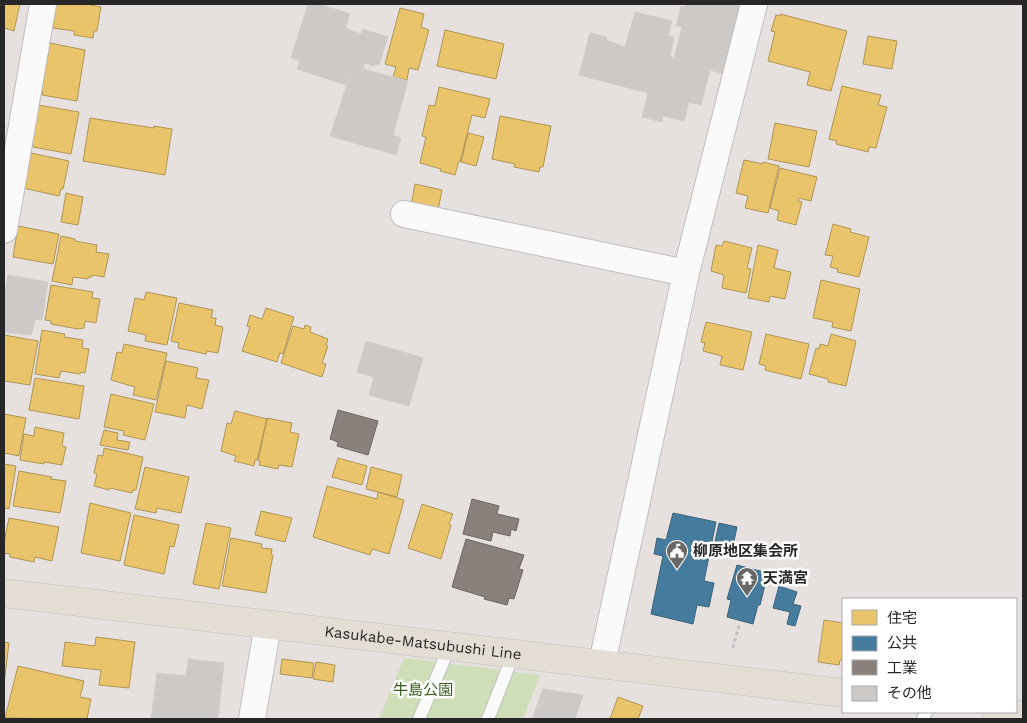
<svg xmlns="http://www.w3.org/2000/svg" width="1027" height="723" font-family="'Work Sans','Noto Sans JP',sans-serif">
	<style>
		.green { fill: #cedeb9 }
		.homes { fill: #e9c46a; stroke: #af9556 }
		.public { fill: #457b9d; stroke: #3c627a }
		.industry { fill: #8a817c; stroke: #6c6662 }
		.building { fill: #cdc9c7; stroke: #d1cdca }
		.lines { fill: none; stroke-linecap: round; stroke-linejoin: round }
		.lane-casing { stroke: #bfbebf; stroke-width: 14 }
		.street-casing { stroke: #bfbebf; stroke-width: 28 }
		.primary-casing { stroke: #bfbdbc; stroke-width: 29 }
		.path { stroke: #c4c3c3; stroke-width: 3; stroke-dasharray: 4 2.5; stroke-linecap: butt }
		.lane { stroke: #fbfafa; stroke-width: 12 }
		.street { stroke: #fbfafa; stroke-width: 26 }
		.primary { stroke: #e3ddd4; stroke-width: 28 }
		.labels { text-anchor: middle; dominant-baseline: central; stroke-width: 5; stroke-linejoin: round; paint-order: stroke }
		.poi-label { font-size: 15px; font-weight: bold; fill: #272727; stroke: #fff; text-anchor: start }
		.street-label { font-size: 15px; fill: #272727; stroke: #fff }
		.park-label { font-size: 15px; fill: #365d1f; stroke: #fff }
	</style>
	<rect width="100%" height="100%" fill="#e6e1de"/>
	<path class="green" d="M404 658 540 675 523 719H379Z"/>
	<path class="homes" d="M4 4H20L14 31 4 28Z
		M56 4H86L101 7 97 31H94L93 38 74 35V31L53 28Z
		M400 8 424 14 421 27 429 30 418 70 409 68 407 80 393 77 396 67 385 64Z
		M780 14 847 31 831 91 807 85 810 72 768 61 775 32 771 31 776 15 780 16Z
		M445 30 504 44 496 79 437 66Z
		M868 36 897 41 892 69 863 64Z
		M50 43 85 50 77 101 42 95 43 92 41 91Z
		M842 86 881 95 878 105 887 107 876 148 869 147 868 152 836 144 837 141 829 139Z
		M439 87 490 99 485 118 472 115 460 162 459 161 455 175 440 171 441 169 420 163 426 137 422 136 429 105 435 106Z
		M38 105 79 112 71 154 33 147V144L31 143Z
		M500 116 551 126 543 167H540L539 172 514 167 515 164 492 159Z
		M90 118 154 128V126L172 129 165 175 83 161Z
		M775 123 817 131 809 167 768 159Z
		M468 133 484 137 476 166 461 162Z
		M31 153 69 161 63 189H61L59 196 23 188Z
		M744 160 763 164V162L779 166 768 213 745 208 748 196 736 193Z
		M780 168 817 177 811 201 799 198 798 201 802 202 796 225 777 220 779 211 770 208Z
		M415 184 442 190 438 210 411 205Z
		M66 193 83 197 78 225 61 222Z
		M833 224 851 229 850 232 869 237 859 277 837 272 838 269 830 267 833 256 825 255Z
		M18 226 59 234 53 264 13 257Z
		M61 236 75 239V241L97 245 96 252 109 254 104 277 92 275V277H89L88 279 73 277 72 285 52 281Z
		M724 241 752 248 747 268 751 269 746 293 722 288 724 275 711 271 716 245 722 246Z
		M758 245 778 250 774 268 791 272 785 299 770 296 769 302 748 298Z
		M821 280 860 289 851 331 832 327 833 322 813 318Z
		M51 285 93 292 92 298 100 299 96 323 85 321 84 328 78 329 51 324V321L45 320Z
		M146 292 177 298 167 345 145 341 146 335 128 331 135 298 144 300Z
		M179 303 213 310 211 318H216L215 325 223 327 218 353 207 351 206 354 178 348 179 343 171 341Z
		M266 308 294 317 283 354 280 353 277 362 242 351 250 327 247 326 250 315 262 319Z
		M706 322 752 332 743 370 720 365 722 356 703 351 705 343 701 342Z
		M305 325 311 327 310 332 328 339 326 345 328 346 322 363 326 364 322 377 281 363 293 326 304 329Z
		M42 330 65 334 64 337 83 340 82 348 89 349 85 373 81 372 80 374 61 371 59 378 35 374Z
		M766 334 809 344 801 379 765 370 766 366 759 364Z
		M831 334 856 341 846 386 828 382V379L809 374 816 348 819 349 820 344 828 346Z
		M4 335 38 341 30 385 4 381Z
		M124 344 167 353 156 400 133 395 135 387 111 380 117 352 122 353Z
		M166 361 198 368 196 378 209 380 202 409 187 405 185 418 155 412Z
		M35 378 84 386 79 419 29 410Z
		M111 394 154 404 145 440 123 435 124 431 104 427Z
		M235 411 267 419 257 460H255L254 466 234 461 236 456 221 451 227 423 231 424Z
		M4 414 26 418 19 456 4 453Z
		M267 418 292 423 290 432 299 434 292 467 279 465 278 469 259 465 260 461H258Z
		M35 427 64 433 62 446 66 447 62 465 44 462V464L20 460 24 434 34 436Z
		M104 430 118 433 117 440 130 442 128 450 100 445Z
		M104 448 143 457 136 490H133L132 493 110 488 109 490 94 486 97 474 94 473 98 455 103 456Z
		M338 458 367 466 362 485 332 477Z
		M4 464 16 466 9 509 4 508Z
		M145 467 189 477 181 513 157 508 156 513 135 509Z
		M371 467 402 475 397 497 366 489Z
		M19 471 52 477 51 479 66 481 60 513 13 506Z
		M327 486 377 499 378 492 404 500 389 554 372 549 370 555 313 537Z
		M90 503 131 513 120 561 81 553Z
		M422 504 453 514 449 524 451 525 441 559 408 548Z
		M261 511 292 518 285 542 255 535Z
		M134 515 179 525 174 547 170 546 164 574 124 565Z
		M9 518 59 527 52 561 35 557 34 562 10 557V554L4 553V542Z
		M206 523 231 528 219 589 193 584Z
		M231 538 262 544 261 548 272 549 271 555H273L266 593 222 586Z
		M824 620 843 623V660H840L839 665 818 662Z
		M96 637 135 642 129 688 99 685 101 670 62 666 65 642 95 646Z
		M4 642 9 643 4 684Z
		M282 659 314 663 312 678 280 674Z
		M316 662 335 665 333 682 313 679Z
		M18 666 84 681 80 697 91 699 87 719 5 718Z
		M618 697 643 706 638 719H610Z"/>
	<path class="public" d="M673 513 716 522 704 581 714 583 709 607 697 605 693 624 651 614 663 556 654 554 657 538 666 540Z
		M719 523 737 527 731 555 713 551Z
		M737 565 768 573 760 605H758L753 624 727 617 731 600 727 599Z
		M779 586 797 592 793 604 801 606 795 626 787 624 790 612 773 608Z"/>
	<path class="industry" d="M338 410 378 421 368 455 337 446 338 442 330 439Z
		M472 499 499 506 497 514 519 519 516 531 511 529 510 536 493 532 491 541 463 534Z
		M466 539 524 555 519 569 523 570 514 599 509 598 507 605 484 599 485 597 452 587Z"/>
	<path class="building" d="M308 4H319L350 14 345 28 361 34 363 29 388 37 379 65 375 64 374 66 365 63 363 69 408 81 393 135 401 138 396 155 330 136 355 60 346 85 297 69 300 61 291 58Z
		M686 4H734L741 5 724 74 710 70 701 105 689 102 684 121 663 116 662 122 642 117 648 93 579 75 590 33 607 37 606 40 625 47 635 12 672 21 668 35 674 37 670 56 674 58 682 27 676 26 681 6 685 7Z
		M8 275 48 282 42 320 35 319 31 335 4 332V297Z
		M366 341 423 358 409 406 369 395 374 377 357 372Z
		M188 659 224 663 218 719H151L157 673 186 676Z
		M543 689 583 695 575 719H532Z"/>
	<g class="lines">
		<g class="lane-casing">
			<path id="lane" d="M419 719 450 646
				M488 719 514 653
				M923 719 926 712"/>
		</g>
		<g class="street-casing">
			<path id="street" d="M404 214 686 273
				M4 230 43 4
				M602 663 686 273 754 4
				M252 719 268 624"/>
		</g>
		<g class="primary-casing">
			<g id="primary">
				<path id="s1" d="M4 593 843 693"/>
				<path d="M996 712 1023 715"/>
			</g>
		</g>
		<path class="path" d="M733 648 739 625"/>
		<use href="#lane" class="lane"/>
		<use href="#street" class="street"/>
		<use href="#primary" class="primary"/>
	</g>
	<defs>
		<g id="civic-pin" transform="scale(1.125)"><path d="M0 17L-7.5 6A9.5 9.5 0 1 1 7.5 6Z" fill="#6a6867" stroke="#fff"/><path d="M-.6-6.5H3V-4.5H.6V-3L4-1V1h2V6H-6V1h2V-1L-.6-3ZM-1.2 2.5V6h2.4V2.5Z" fill="#fff"/></g>
		<g id="temple-pin" transform="scale(1.125)"><path d="M0 17L-7.5 6A9.5 9.5 0 1 1 7.5 6Z" fill="#6a6867" stroke="#fff"/><path d="M0-6L5-2H3V0L6.5 2.5H4V6H1.5V3h-3V6H-4V2.5H-6.5L-3 0V-2H-5Z" fill="#fff"/></g>
	</defs>
	<g fill-rule="evenodd">
		<use href="#civic-pin" x="677" y="551"/>
		<use href="#temple-pin" x="747" y="578"/>
	</g>
	<g class="labels">
		<g class="poi-label">
			<text x="693" y="551">柳原地区集会所</text>
			<text x="763" y="578">天満宮</text>
		</g>
		<g class="street-label">
			<text stroke="none"><textPath href="#s1" startOffset="422">Kasukabe-Matsubushi Line</textPath></text>
		</g>
		<g class="park-label">
			<text x="423" y="690">牛島公園</text>
		</g>
	</g>
	<rect width="1027" height="723" fill="none" stroke="#272727" stroke-width="10"/>
	<rect x="842" y="598" width="175" height="115" fill="#ffffff" stroke="#a9a9a9"/>
	<rect x="852" y="610" width="25" height="15" fill="#e9c46a" stroke="#a9a9a9"/>
	<text x="887" y="623" font-size="15" fill="#272727">住宅</text>
	<rect x="852" y="636" width="25" height="15" fill="#457b9d" stroke="#a9a9a9"/>
	<text x="887" y="648" font-size="15" fill="#272727">公共</text>
	<rect x="852" y="660" width="25" height="15" fill="#8a817c" stroke="#a9a9a9"/>
	<text x="887" y="673" font-size="15" fill="#272727">工業</text>
	<rect x="852" y="686" width="25" height="15" fill="#cdc9c7" stroke="#a9a9a9"/>
	<text x="887" y="698" font-size="15" fill="#272727">その他</text>
</svg>
